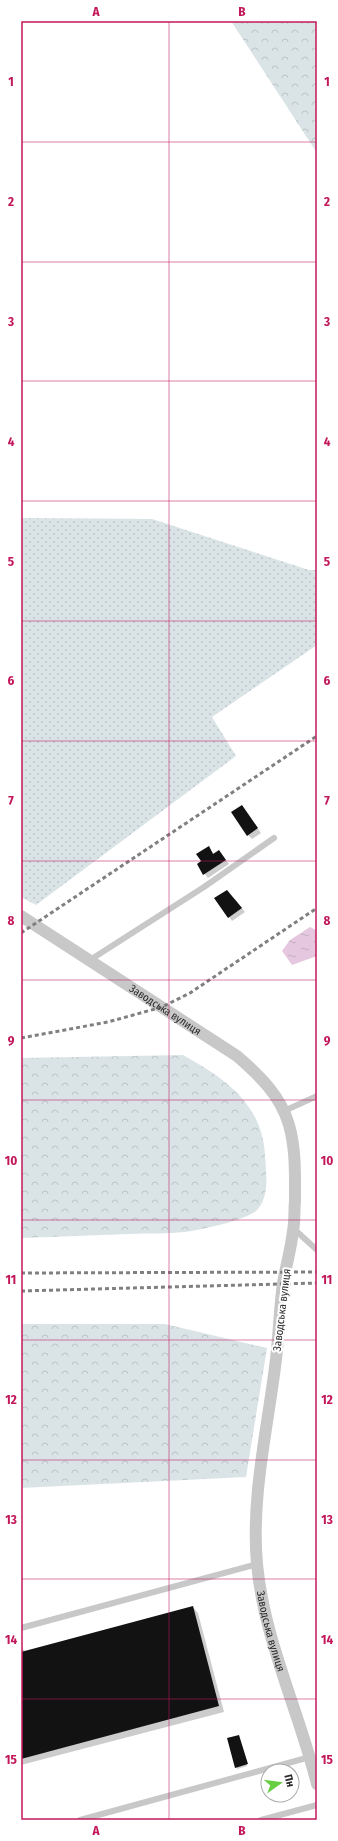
<svg xmlns="http://www.w3.org/2000/svg" width="338" height="1841" font-family="'Fira Sans Condensed',sans-serif">
	<style>
		.grass { fill: url(#grass-dots) }
		.forest { fill: url(#forest-crowns) }
		.water { fill: url(#water-ripples) }
		.shadow { fill: #0003 }
		.building { fill: #121212 }
		.lines { fill: none; stroke-linecap: round; stroke-linejoin: round }
		.service { stroke: #c8c8c8; stroke-width: 6 }
		.minor { stroke: #c8c8c8; stroke-width: 12 }
		.rail { stroke: #808080; stroke-width: 3; stroke-dasharray: 4 3; stroke-linecap: butt }
		.grid { fill: none; stroke: #c2185b; stroke-width: 1; stroke-opacity: 0.55 }
		.labels { text-anchor: middle; dominant-baseline: central; stroke-width: 4; stroke-linejoin: round; paint-order: stroke }
		.street-label { font-size: 11px; fill: #2b2b2b; stroke: #fff }
		.neatline { fill: none; stroke: #c2185b; stroke-width: 1.5 }
		.grid-label { font-size: 13px; text-anchor: middle; font-weight: bold; fill: #c2185b }
	</style>
	<defs>
		<pattern id="grass-dots" width="8" height="8" patternUnits="userSpaceOnUse"><rect width="8" height="8" fill="#dae4e7"/><path d="M2 2h.1M6 6h.1" fill="none" stroke="#bbc4c6" stroke-width="1.8" stroke-linecap="round"/></pattern>
		<pattern id="forest-crowns" width="20" height="18" patternUnits="userSpaceOnUse"><rect width="20" height="18" fill="#dae4e7"/><path d="M2 6a3 3 0 1 1 6 0M12 15a3 3 0 1 1 6 0" fill="none" stroke="#bbc4c6"/></pattern>
		<pattern id="water-ripples" width="26" height="14" patternUnits="userSpaceOnUse"><rect width="26" height="14" fill="#e5c8e0"/><path d="M2 4q2-2 4 0t4 0M15 11q2-2 4 0t4 0" fill="none" stroke="#c5acc0"/></pattern>
	</defs>
	<rect width="100%" height="100%" fill="#fff"/>
	<path class="grass" d="M21 518 152 519 309 570H317V645L212 717 236 756 36 905 21 897Z"/>
	<path class="forest" d="M231 21H317V153Z
		M183 1055C224 1078 262 1103 265 1155 266 1173 270 1196 257 1210 248 1220 199 1230 185 1232 167 1234 148 1233 130 1234 94 1235 57 1237 21 1238V1058Z
		M21 1324H165L267 1348 246 1477 21 1488Z"/>
	<path class="water" d="M310 927 316 930 317 933V956L292 965 282 951 290 940Z"/>
	<path class="shadow" d="M241 806 261 833 252 839 248 835Z
		M209 848 214 854 219 851 229 864 208 878 198 865 203 862Z
		M235 899 245 912 232 921 229 917Z
		M193 1607 198 1613 224 1712 21 1765V1647L25 1651Z
		M239 1736 247 1766 237 1769 228 1739Z"/>
	<path class="building" d="M242 805 258 828 247 836 231 812Z
		M209 846 213 854 219 850 226 860 203 875 197 864 201 861 196 854Z
		M227 890 242 908 228 918 214 898Z
		M193 1606 219 1706 21 1759V1652Z
		M239 1735 248 1764 235 1768 227 1738Z"/>
	<g class="lines">
		<path class="service" d="M90 960 204 887 274 838
			M284 1111 317 1096
			M294 1229 317 1250
			M21 1628 257 1564
			M80 1820 310 1757
			M261 1820 317 1805"/>
		<path class="minor" id="s1" d="M21 916 237 1056C259 1075 281 1096 289 1125 296 1149 295 1176 295 1201 294 1211 295 1221 293 1231 291 1249 286 1266 283 1283 279 1311 279 1339 275 1367 267 1431 251 1499 257 1564 264 1640 299 1711 317 1784"/>
		<path class="rail" d="M21 933 317 736
			M21 1038 108 1022 162 1007 190 993 317 908
			M21 1273 317 1272
			M21 1291 317 1283"/>
	</g>
	<path class="grid" d="M169 21V1820M21 142H317M21 262H317M21 381H317M21 501H317M21 621H317M21 741H317M21 861H317M21 980H317M21 1100H317M21 1220H317M21 1340H317M21 1460H317M21 1579H317M21 1699H317"/>
	<g class="labels">
		<g class="street-label">
			<text stroke="none"><textPath href="#s1" startOffset="172">Заводська вулиця</textPath></text>
			<text transform="translate(282 1310) rotate(-83)">Заводська вулиця</text>
			<text stroke="none"><textPath href="#s1" startOffset="856">Заводська вулиця</textPath></text>
		</g>
	</g>
	<rect width="338" height="1841" fill="none" stroke="#ffffff" stroke-width="44"/>
	<g transform="translate(280 1783) rotate(76)"><circle r="19" fill="#ffffff" stroke="#aaaaaa"/>
	<path d="M0-3L7 15L0 10L-7 15Z" fill="#67ce42"/>
	<text y="-6" font-size="11" font-weight="bold" text-anchor="middle" fill="#2b2b2b">Пн</text>
	</g>
	<rect x="22" y="22" width="294" height="1797" class="neatline"/>
	<g class="grid-label">
		<text x="96" y="16">A</text>
		<text x="242" y="16">B</text>
		<text x="11" y="86">1</text>
		<text x="327" y="86">1</text>
		<text x="11" y="206">2</text>
		<text x="327" y="206">2</text>
		<text x="11" y="326">3</text>
		<text x="327" y="326">3</text>
		<text x="11" y="446">4</text>
		<text x="327" y="446">4</text>
		<text x="11" y="566">5</text>
		<text x="327" y="566">5</text>
		<text x="11" y="685">6</text>
		<text x="327" y="685">6</text>
		<text x="11" y="805">7</text>
		<text x="327" y="805">7</text>
		<text x="11" y="925">8</text>
		<text x="327" y="925">8</text>
		<text x="11" y="1045">9</text>
		<text x="327" y="1045">9</text>
		<text x="11" y="1165">10</text>
		<text x="327" y="1165">10</text>
		<text x="11" y="1284">11</text>
		<text x="327" y="1284">11</text>
		<text x="11" y="1404">12</text>
		<text x="327" y="1404">12</text>
		<text x="11" y="1524">13</text>
		<text x="327" y="1524">13</text>
		<text x="11" y="1644">14</text>
		<text x="327" y="1644">14</text>
		<text x="11" y="1764">15</text>
		<text x="327" y="1764">15</text>
		<text x="96" y="1835">A</text>
		<text x="242" y="1835">B</text>
	</g>
</svg>
